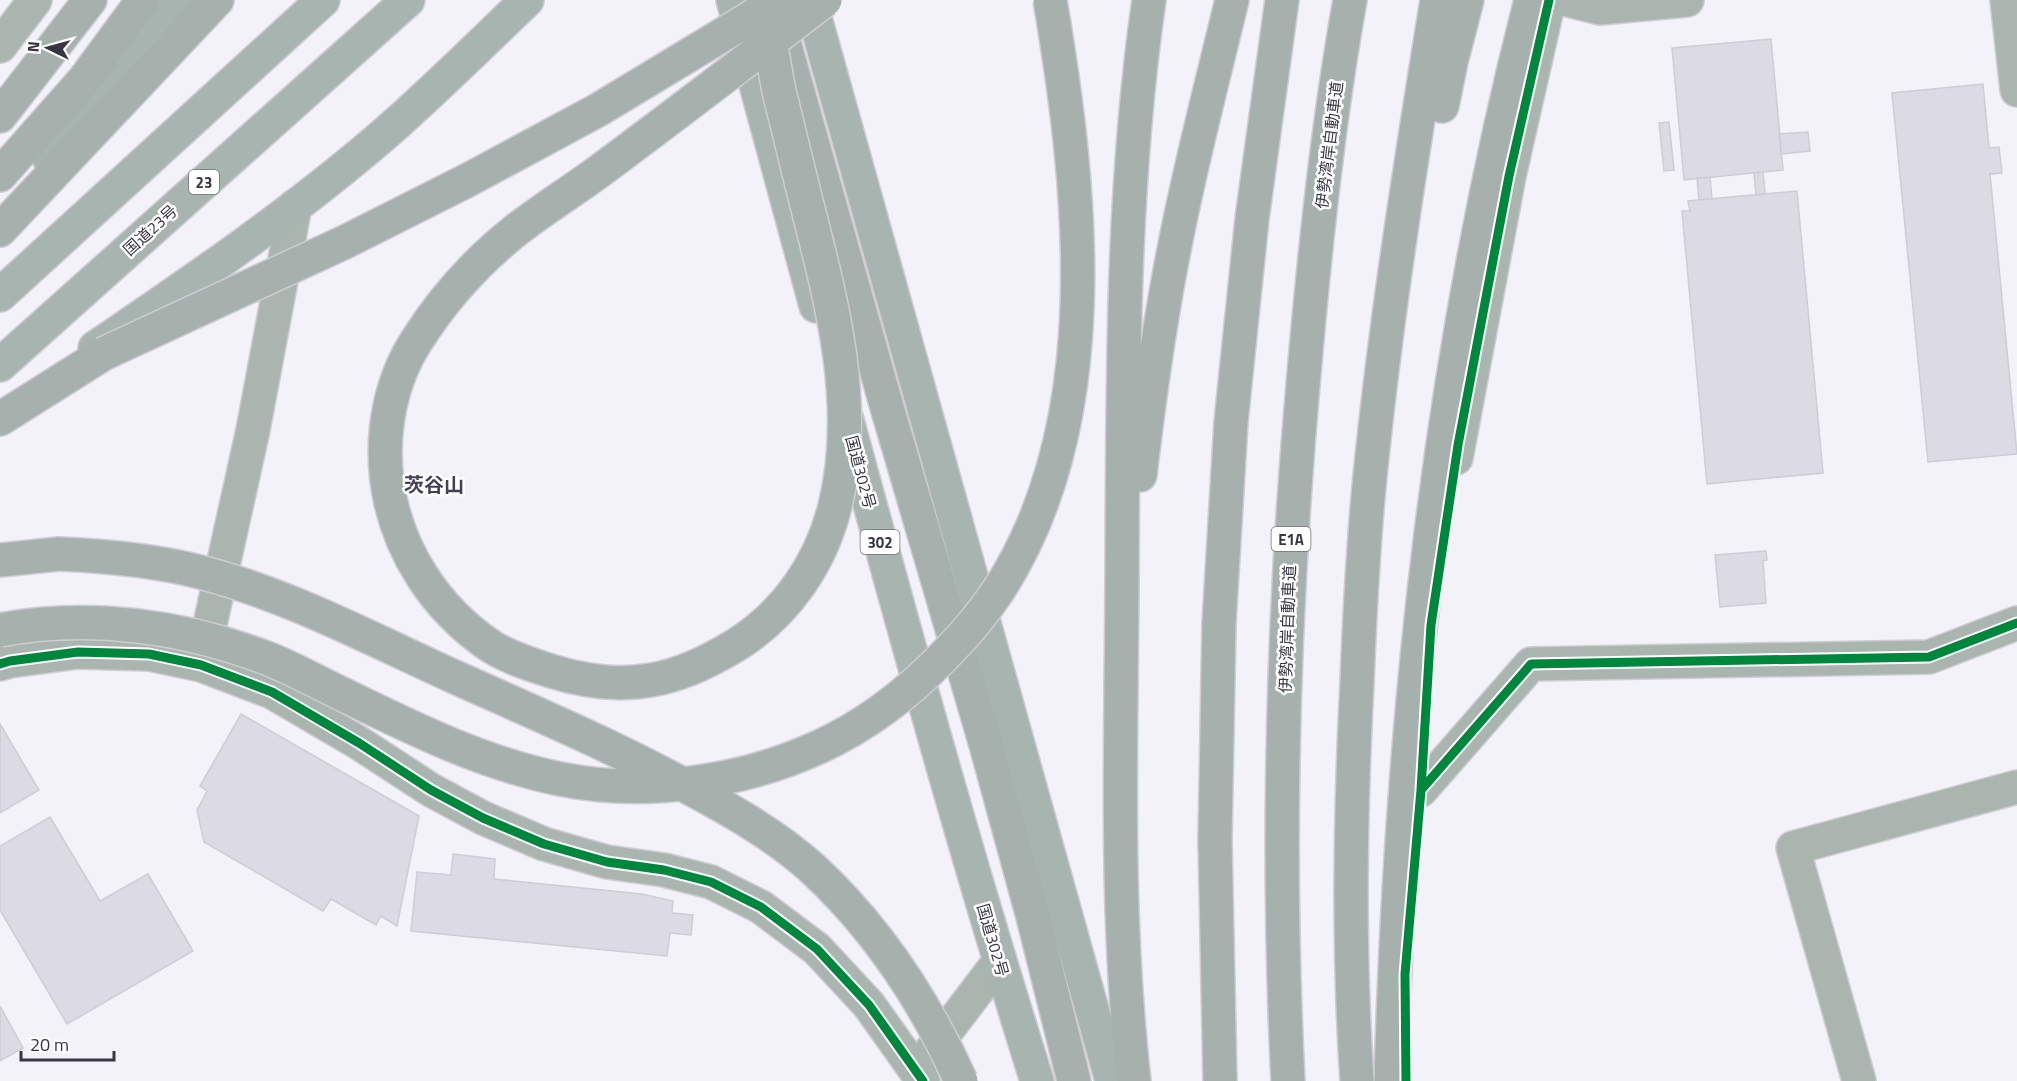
<svg xmlns="http://www.w3.org/2000/svg" width="2017" height="1081" font-family="'Titillium Web','Noto Sans JP',sans-serif">
	<style>
		.building { fill: #dcdbe3; stroke: #ceccd5; stroke-width: 1.5 }
		.lines { fill: none; stroke-linecap: round; stroke-linejoin: round }
		.minor-casing { stroke: #cfcdd3; stroke-width: 36 }
		.trunk-casing { stroke: #cfcdd3; stroke-width: 36 }
		.motorway-casing { stroke: #cfcdd3; stroke-width: 36 }
		.minor { stroke: #aab5b0; stroke-width: 33 }
		.trunk { stroke: #a8b4b0; stroke-width: 33 }
		.motorway { stroke: #a6b1ae; stroke-width: 33 }
		.motorway-bridge-casing { stroke: #cfcdd3; stroke-width: 36; stroke-linecap: butt }
		.motorway-bridge { stroke: #a6b1ae; stroke-width: 33 }
		.cycleway-casing { stroke: #fff; stroke-width: 13 }
		.cycleway { stroke: #00873e; stroke-width: 9 }
		.labels { text-anchor: middle; dominant-baseline: central; stroke-width: 5; stroke-linejoin: round; paint-order: stroke }
		.shield { fill: #fff; stroke: #74727b; stroke-width: 1.5 }
		.shield-label { font-size: 15px; font-weight: bold; fill: #393642 }
		.street-label { font-size: 16px; fill: #393642; stroke: #fff }
		.quarter-label { font-size: 20px; font-weight: bold; fill: #453f57; stroke: #fff }
	</style>
	<rect width="100%" height="100%" fill="#f3f2f8"/>
	<path class="building" d="M1771 39 1783 170 1684 180 1672 48Z
		M1983 84 1989 148 1999 147 2002 173 1990 174 2017 454 1928 462 1892 93Z
		M1669 122 1674 170 1664 171 1659 123Z
		M1808 132 1810 151 1781 154 1779 134Z
		M1763 172 1765 194 1756 195 1754 173Z
		M1710 177 1712 199 1699 200 1697 178Z
		M1797 191 1823 473 1707 484 1682 211H1690L1688 201Z
		M1766 551 1767 560 1763 561 1766 603 1720 607 1715 555Z
		M241 714 419 816 397 926 381 916 376 925 331 899 323 911 204 842 197 810 207 791 200 786Z
		M0 724 39 790 0 813Z
		M50 817 100 901 148 874 193 951 67 1024 0 910V846Z
		M453 854 495 859 494 879 642 894 673 901 672 913 693 915 691 935 670 933 667 956 411 931 417 872 451 875Z
		M0 1006 23 1048 0 1061Z"/>
	<g class="lines">
		<g class="minor-casing">
			<path id="minor" d="M1568 0 1600 8 1687 0
				M2007 0 2017 90
				M0 46 35 0
				M1456 458 1509 176 1549 0
				M0 664 10 661 78 652 149 654 201 665 272 692 359 743 431 790 483 818 544 844 607 862 664 870 711 882 761 907 817 949 869 1005 923 1081
				M201 665 253 430 295 206
				M1421 790 1531 664 1929 657 2017 623
				M925 1059 999 962
				M1859 1081 1793 848 2017 787"/>
		</g>
		<g class="trunk-casing">
			<path id="trunk" d="M733 0 816 306
				M810 0 1112 1081
				M49 158 182 0
				M0 295 323 0
				M95 348C195 280 296 211 388 131 436 89 481 44 527 0
				M0 365 408 0
				M847 420C907 641 968 862 1037 1081"/>
		</g>
		<g class="motorway-casing">
			<path id="motorway" d="M780 28 886 404 986 745 1033 917 1074 1081
				M1442 106 1451 62 1467 0
				M0 116 90 0
				M0 175 84 80 143 0
				M0 230 217 0
				M0 419 103 354
				M1140 475C1147 416 1155 357 1165 299 1182 198 1208 99 1232 0
				M0 560 59 554
				M1134 1081C1115 917 1121 751 1122 586 1123 392 1121 193 1149 0
				M1220 1081 1215 840 1219 623 1231 422 1252 219 1282 0
				M1288 1081C1276 845 1283 608 1304 373 1315 248 1328 123 1350 0
				M1357 1081C1348 948 1350 815 1357 683 1360 605 1364 526 1373 448 1389 298 1413 149 1437 0
				M1391 1081C1401 717 1440 353 1531 0"/>
		</g>
		<use href="#minor" class="minor"/>
		<use href="#trunk" class="trunk"/>
		<use href="#motorway" class="motorway"/>
		<g class="motorway-bridge-casing">
			<path id="motorway-bridge" d="M763 0C769 30 773 61 779 91 787 124 795 156 803 189 829 293 861 400 835 506 821 563 786 614 736 645 710 661 682 675 651 680 619 686 583 681 551 671 532 665 510 658 492 647 435 609 396 549 387 481 381 433 390 381 417 340 443 299 476 262 515 231 544 208 576 189 605 167 679 112 752 56 825 0
				M103 354 345 242 468 180 598 110 780 0
				M59 554C106 556 154 560 200 572 289 595 373 640 457 678 533 712 610 745 684 785 729 809 774 834 812 868 877 928 925 1001 961 1081
				M0 630C89 613 184 626 269 659 292 668 315 681 338 692 410 727 481 763 560 779 646 796 740 783 819 747 867 725 907 694 943 657 963 637 982 615 998 591 1108 422 1082 189 1050 0"/>
		</g>
		<use href="#motorway-bridge" class="motorway-bridge"/>
		<g class="cycleway-casing">
			<path id="cycleway" d="M0 664 10 661 78 652 149 654 201 665 272 692 359 743 431 790 483 818 544 844 607 862 664 870 711 882 761 907 817 949 869 1005 923 1081
				M1421 790 1531 664 1929 657 2017 623
				M1406 1081 1405 974 1421 790 1431 625 1458 445 1509 176 1549 0"/>
		</g>
		<use href="#cycleway" class="cycleway"/>
	</g>
	<g class="labels">
		<g class="shield">
			<rect x="189" y="170" width="30" height="24" rx="4.5"/>
			<rect x="1271.5" y="527" width="39" height="24" rx="4.5"/>
			<rect x="860.5" y="530" width="39" height="24" rx="4.5"/>
		</g>
		<g class="shield-label">
			<text x="204" y="182">23</text>
			<text x="1291" y="539">E1A</text>
			<text x="880" y="542">302</text>
		</g>
		<g class="street-label">
			<text transform="translate(1329 145) rotate(-83)">伊勢湾岸自動車道</text>
			<text transform="translate(150 230) rotate(-42)">国道23号</text>
			<text transform="translate(861 472) rotate(75)">国道302号</text>
			<text transform="translate(1287 629) rotate(-88)">伊勢湾岸自動車道</text>
			<text transform="translate(993 940) rotate(74)">国道302号</text>
		</g>
		<g class="quarter-label">
			<text x="434" y="484">茨谷山</text>
		</g>
	</g>
	<g transform="translate(48 48) rotate(275)" stroke="#ffffff" stroke-width="4.5" paint-order="stroke">
	<path d="M0-4.5L10 22L0 15L-10 22Z" fill="#393642"/>
	<text y="-9" font-size="16" font-weight="bold" text-anchor="middle" fill="#393642">N</text>
	</g>
	<path d="M21 1051v9h93v-9" fill="none" stroke="#393642" stroke-width="3"/>
	<text x="30" y="1051" font-size="18" fill="#393642" stroke="#ffffff" stroke-width="4.5" paint-order="stroke">20 m</text>
</svg>
